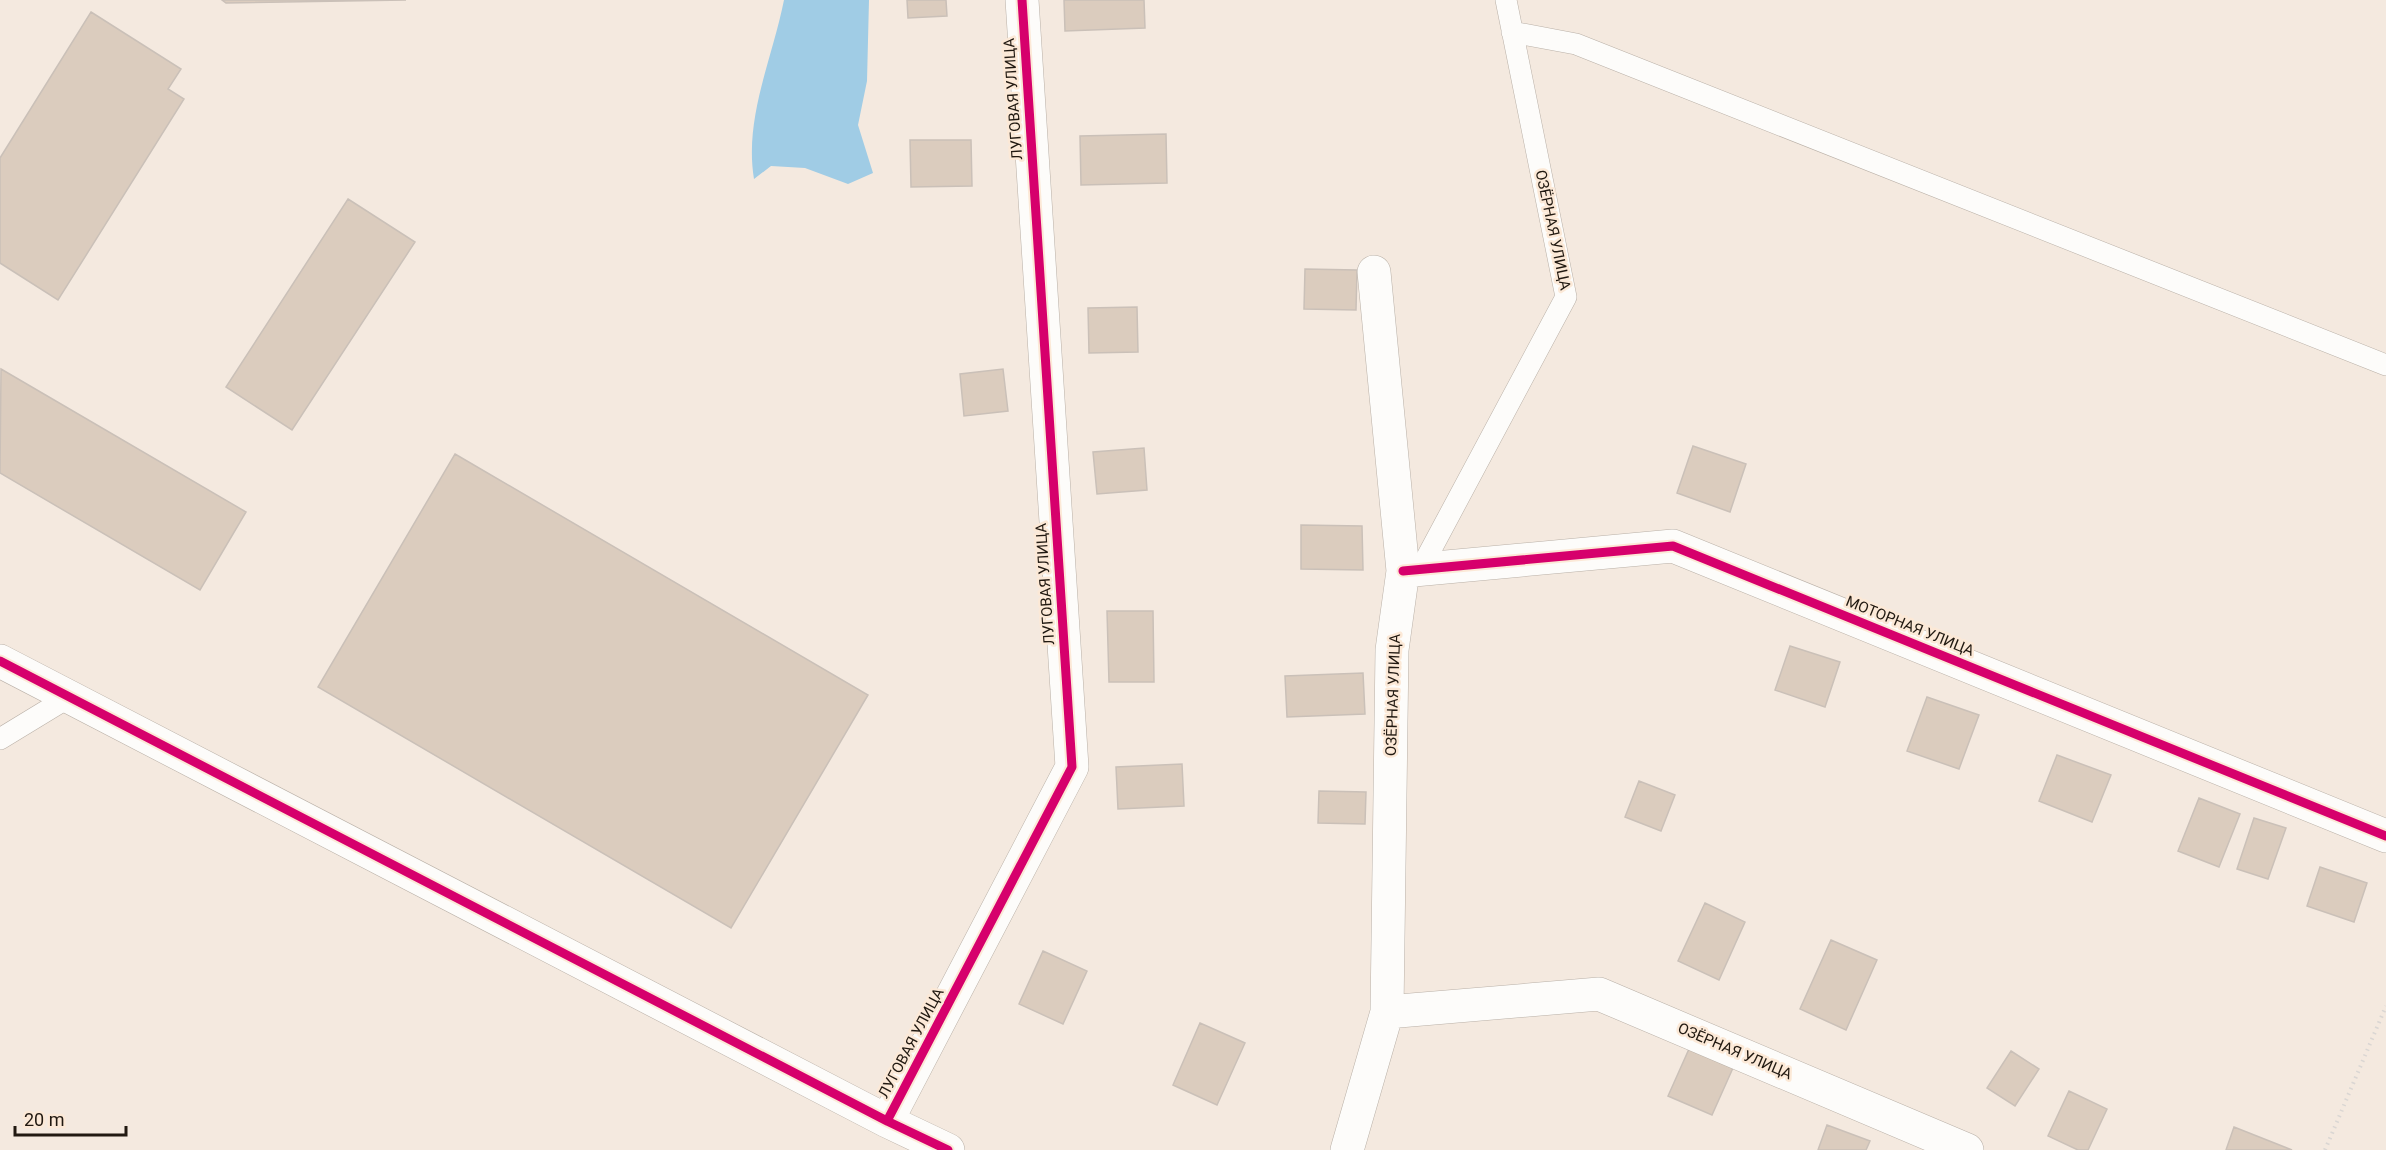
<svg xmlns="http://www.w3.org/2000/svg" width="2386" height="1150" font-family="Roboto,sans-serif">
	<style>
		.water { fill: #a0cce5 }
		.building { fill: #dbccbe; stroke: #cac0b8; stroke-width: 1.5 }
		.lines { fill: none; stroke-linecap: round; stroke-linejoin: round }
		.service-casing { stroke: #b9b0a7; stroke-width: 22 }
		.minor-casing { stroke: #b9b0a7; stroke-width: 34 }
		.path { stroke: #dad6d3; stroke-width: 4; stroke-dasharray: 1.5 4.5; stroke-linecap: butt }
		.service { stroke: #fdfcfa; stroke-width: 21 }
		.minor { stroke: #fdfcfa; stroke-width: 33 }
		.cycleway-casing { stroke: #fce9d7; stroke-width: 13 }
		.cycleway { stroke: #d6006c; stroke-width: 9 }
		.labels { text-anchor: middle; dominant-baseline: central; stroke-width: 5; stroke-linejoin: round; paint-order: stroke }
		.street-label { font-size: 15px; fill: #211911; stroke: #fce9d7 }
	</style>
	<rect width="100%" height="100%" fill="#f4e9df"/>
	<path class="water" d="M784 0H869L867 81 858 125 873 173 848 184 805 168 771 166 754 179C744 118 772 60 784 0Z"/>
	<path class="building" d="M222 0H406L226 3Z
		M907 0H946L947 16 908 18Z
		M1064 0H1144L1145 28 1065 31Z
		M91 12 181 69 168 89 184 99 58 300 0 263V158Z
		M1166 134 1167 183 1081 185 1080 136Z
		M910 140H971L972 186 911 187Z
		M348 199 415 242 292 430 226 387Z
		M1305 269 1357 270 1356 310 1304 309Z
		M1137 307 1138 352 1089 353 1088 308Z
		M1 369 246 512 200 590 0 473Z
		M1003 369 1008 411 964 416 960 374Z
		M1693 446 1746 464 1730 512 1677 493Z
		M1144 448 1147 490 1097 494 1093 452Z
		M455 454 868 695 731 928 318 687Z
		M1301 525 1362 526 1363 570 1301 569Z
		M1107 611H1153L1154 682H1109Z
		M1790 646 1840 662 1825 707 1775 690Z
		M1363 673 1365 714 1287 717 1285 676Z
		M1927 697 1979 715 1959 769 1907 751Z
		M2057 755 2111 775 2092 822 2039 801Z
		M1182 764 1184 806 1118 809 1116 767Z
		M1639 781 1675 795 1661 831 1625 817Z
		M1319 791 1366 792 1365 824 1318 823Z
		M2199 798 2240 814 2219 867 2178 851Z
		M2254 818 2286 828 2268 879 2237 869Z
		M2320 867 2367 883 2354 922 2307 906Z
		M1705 903 1745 922 1719 980 1678 961Z
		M1831 940 1877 960 1846 1030 1800 1009Z
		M1043 951 1087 971 1063 1024 1019 1004Z
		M1200 1023 1245 1043 1217 1105 1173 1085Z
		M1689 1049 1733 1068 1712 1115 1668 1096Z
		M2011 1051 2039 1069 2015 1106 1987 1088Z
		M2069 1091 2107 1109 2088 1150H2078L2048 1136Z
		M1827 1125 1870 1141 1866 1150H1818Z
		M2234 1127 2292 1150H2226Z"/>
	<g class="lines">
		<g class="service-casing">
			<path id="service" d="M1512 32 1576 44 2386 365
				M1420 570 1566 297 1506 0
				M0 739 69 697"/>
		</g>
		<g class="minor-casing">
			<path id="minor" d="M1403 571 1673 546 2386 836
				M0 661 887 1121 948 1150
				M1387 1012 1599 994 1967 1150
				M887 1121 1072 767 1022 0
				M1347 1150 1387 1012 1392 650 1403 571 1374 272"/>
		</g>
		<path class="path" d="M2325 1150 2386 1006"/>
		<use href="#service" class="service"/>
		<use href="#minor" class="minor"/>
		<g class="cycleway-casing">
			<path id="cycleway" d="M1403 571 1673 546 2386 836
				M0 661 887 1121 948 1150
				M887 1121 1072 767 1022 0"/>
		</g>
		<use href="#cycleway" class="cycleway"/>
	</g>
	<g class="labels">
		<g class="street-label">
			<text transform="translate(1013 99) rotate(-94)">ЛУГОВАЯ УЛИЦА</text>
			<text transform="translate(1553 230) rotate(78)">ОЗЁРНАЯ УЛИЦА</text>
			<text transform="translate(1045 584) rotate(-94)">ЛУГОВАЯ УЛИЦА</text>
			<text transform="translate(1910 626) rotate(22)">МОТОРНАЯ УЛИЦА</text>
			<text transform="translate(1393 695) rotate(-88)">ОЗЁРНАЯ УЛИЦА</text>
			<text transform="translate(911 1043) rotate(-62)">ЛУГОВАЯ УЛИЦА</text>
			<text transform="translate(1735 1051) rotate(23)">ОЗЁРНАЯ УЛИЦА</text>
		</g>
	</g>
	<path d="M15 1126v9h111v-9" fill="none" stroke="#211911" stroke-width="3"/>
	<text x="24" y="1126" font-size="18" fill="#211911" stroke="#fce9d7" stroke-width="4.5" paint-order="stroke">20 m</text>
</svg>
